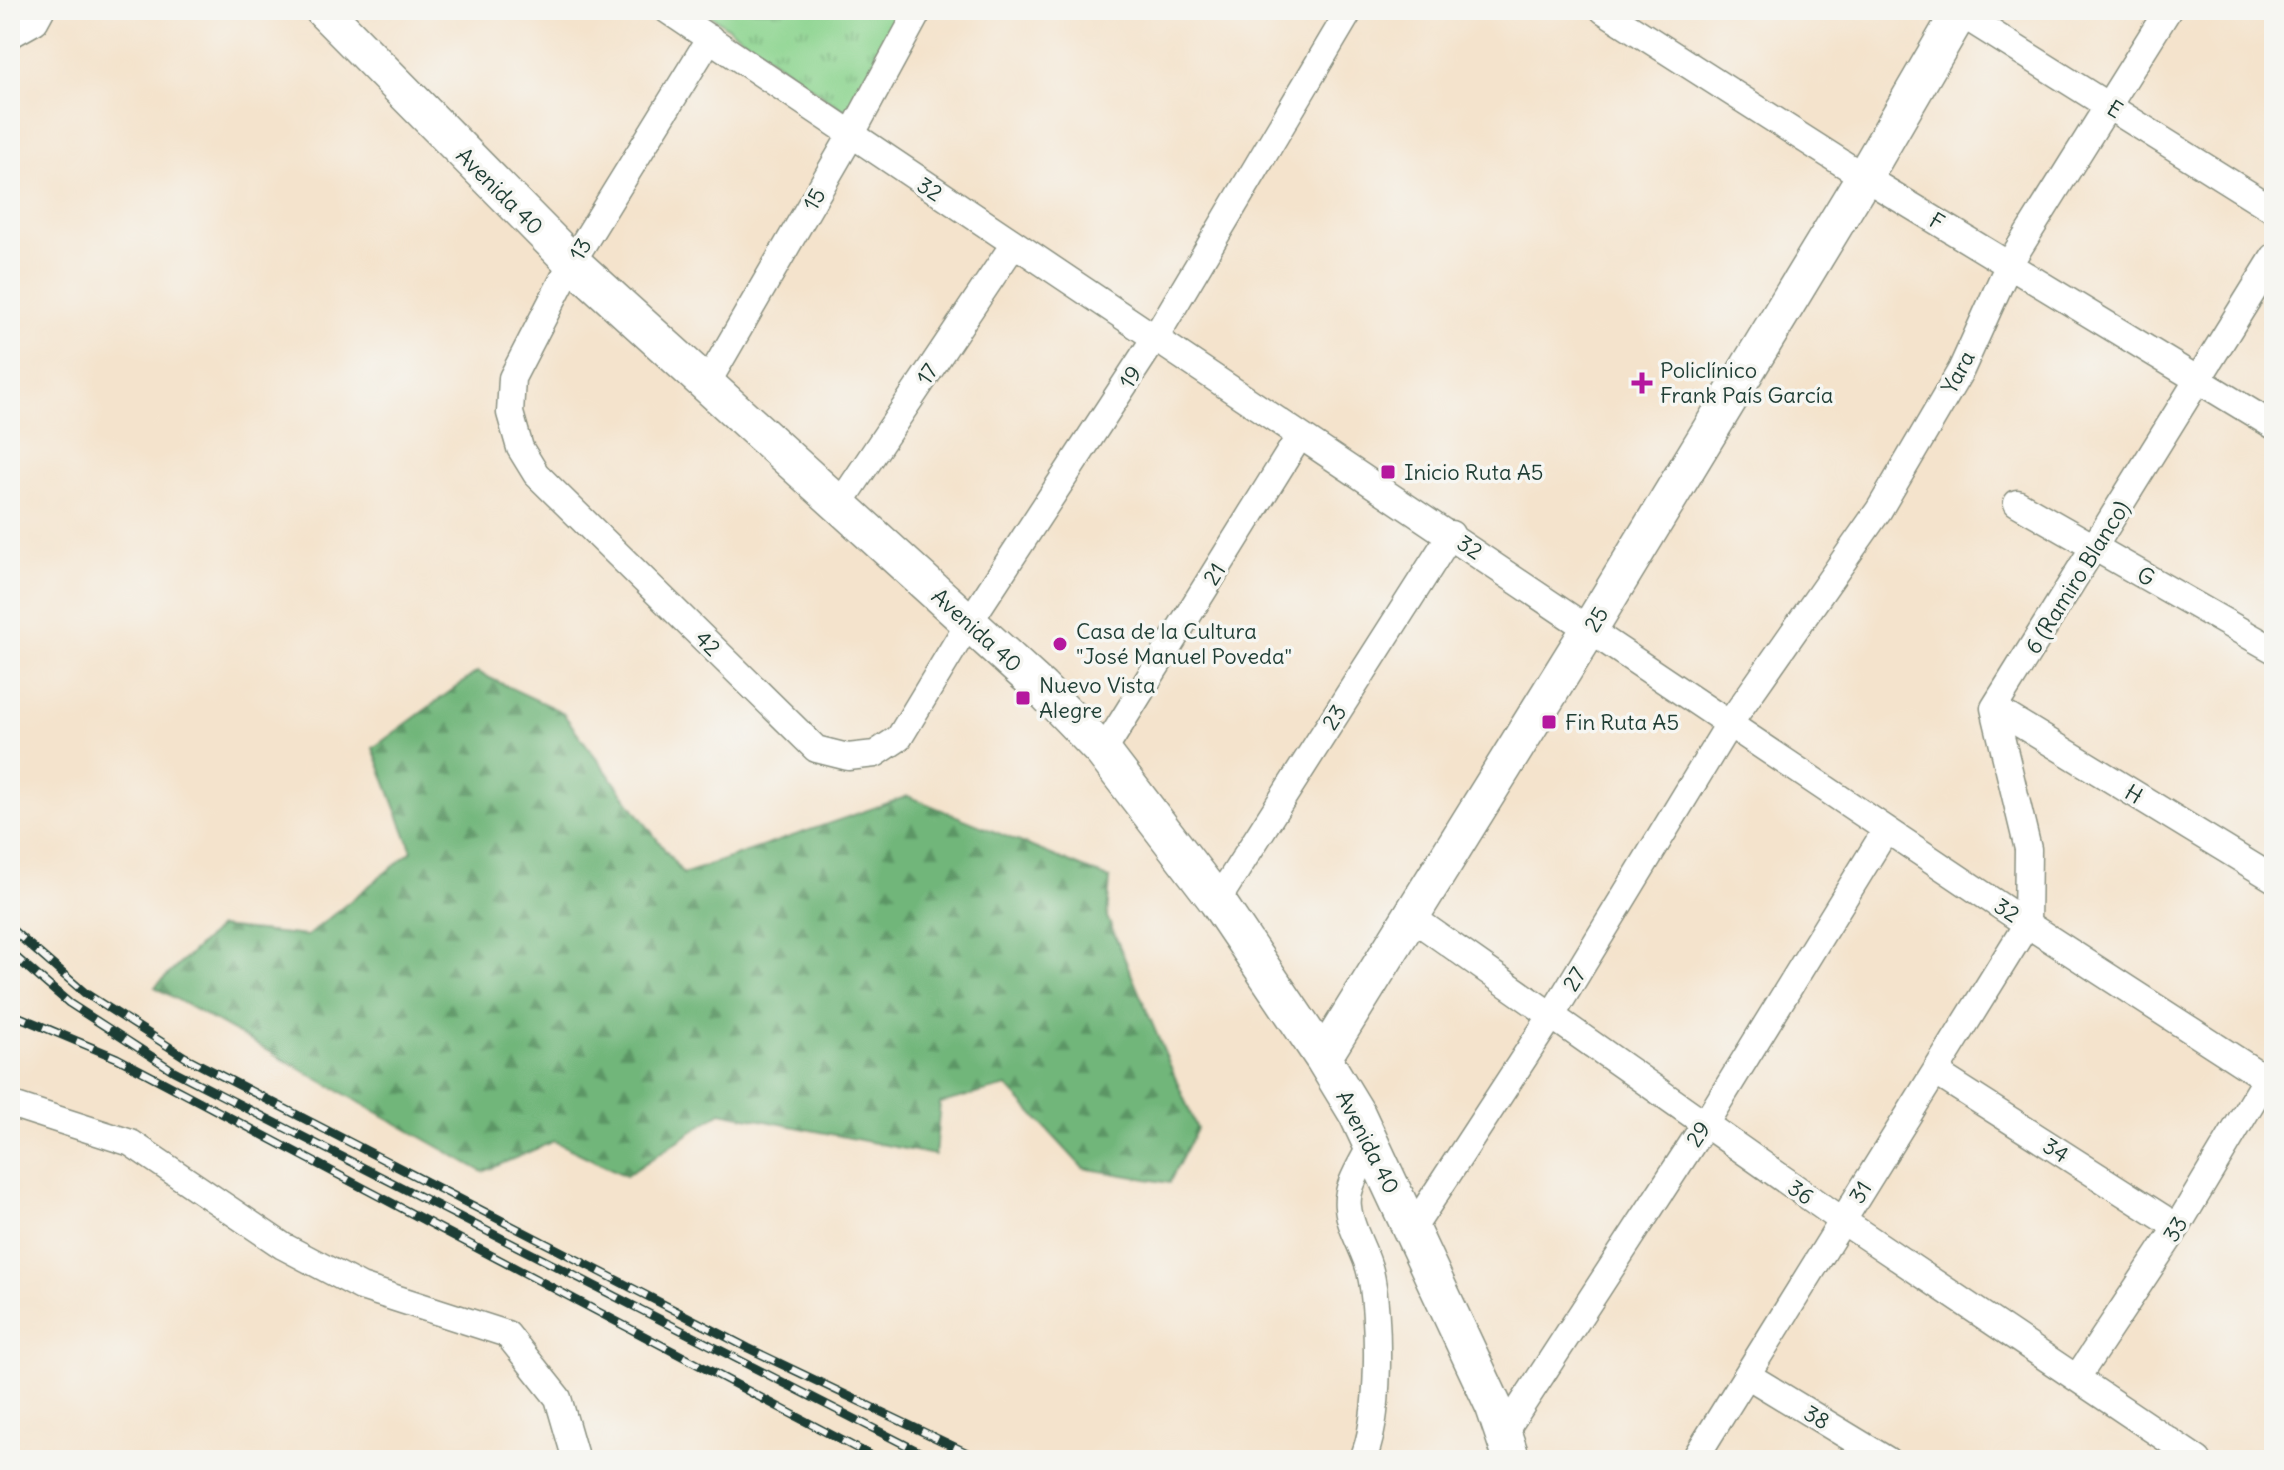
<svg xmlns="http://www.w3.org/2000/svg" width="2284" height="1470" font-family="Delius,sans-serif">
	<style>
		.grass { fill: url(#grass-tufts); stroke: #568862; stroke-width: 2 }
		.forest { fill: url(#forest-firs); stroke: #487a57; stroke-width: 2 }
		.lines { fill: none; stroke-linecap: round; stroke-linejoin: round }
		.street-casing { stroke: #8a9080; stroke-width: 29 }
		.secondary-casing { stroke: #8a9080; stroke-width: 39 }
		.street { stroke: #fff; stroke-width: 26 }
		.secondary { stroke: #fff; stroke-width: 36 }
		.rail-casing { stroke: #1f3d34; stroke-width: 9 }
		.rail { stroke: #f6f6f2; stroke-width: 6; stroke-dasharray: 18; stroke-linecap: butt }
		.poi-dot { fill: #b5179e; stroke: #f6f6f2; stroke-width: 3 }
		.labels { text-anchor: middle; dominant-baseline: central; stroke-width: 7; stroke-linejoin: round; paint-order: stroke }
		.street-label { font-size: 22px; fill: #1f3d34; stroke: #f6f6f2 }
		.poi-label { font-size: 22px; fill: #1f3d34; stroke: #f6f6f2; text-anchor: start }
	</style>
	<defs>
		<pattern id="grass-tufts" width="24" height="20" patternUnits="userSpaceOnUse" patternTransform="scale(2)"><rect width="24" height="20" fill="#8cd48f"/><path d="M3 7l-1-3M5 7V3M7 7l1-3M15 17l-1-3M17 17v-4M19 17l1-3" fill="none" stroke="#72ad76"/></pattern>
		<pattern id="forest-firs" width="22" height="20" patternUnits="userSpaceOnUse" patternTransform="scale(2)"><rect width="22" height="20" fill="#71b67a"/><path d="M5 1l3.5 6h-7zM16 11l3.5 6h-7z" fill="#5c9565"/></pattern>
	</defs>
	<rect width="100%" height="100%" fill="#f6f6f2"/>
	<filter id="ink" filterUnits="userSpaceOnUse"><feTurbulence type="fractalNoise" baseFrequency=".0125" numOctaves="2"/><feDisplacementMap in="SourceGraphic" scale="16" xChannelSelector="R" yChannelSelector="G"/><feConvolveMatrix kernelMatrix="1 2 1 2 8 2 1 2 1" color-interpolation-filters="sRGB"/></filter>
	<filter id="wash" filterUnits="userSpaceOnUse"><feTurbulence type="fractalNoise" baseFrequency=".006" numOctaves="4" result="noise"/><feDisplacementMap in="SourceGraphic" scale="32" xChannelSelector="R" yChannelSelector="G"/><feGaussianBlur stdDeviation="1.8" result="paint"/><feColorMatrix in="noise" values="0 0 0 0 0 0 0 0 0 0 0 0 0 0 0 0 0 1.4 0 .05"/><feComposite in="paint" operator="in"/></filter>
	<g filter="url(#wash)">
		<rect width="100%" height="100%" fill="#f4e3cc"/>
		<path class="grass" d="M703 10H904L850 115Z"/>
		<path class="forest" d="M477 672 562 712 683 874 908 796 1110 879 1107 917 1197 1129 1169 1183 1083 1168 1007 1086 940 1103 935 1155 721 1112 626 1176 554 1141 483 1172 155 987 219 927 307 936 412 851 373 748Z"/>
	</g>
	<g filter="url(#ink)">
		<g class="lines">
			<g class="street-casing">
				<path id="street" d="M667 10 2027 924 2274 1084
					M1603 10 1864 177 2274 426
					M1955 10 2274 210
					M10 35 35 21 41 10
					M710 38 572 262 512 378 510 413 520 448 536 474 816 749 848 757 875 754 899 738 968 624 1155 338 1350 10
					M706 385 850 137 919 10
					M2017 503 2274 650
					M840 504 1014 244
					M1994 708 2274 879
					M1103 752 1299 437
					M1217 901 1451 534
					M1410 916 1843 1221 2198 1460
					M1935 1072 2177 1227
					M10 1104 131 1143 283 1246 361 1287 507 1334 558 1398 576 1460
					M1411 1231 1552 1015 1729 724 1879 510 1961 370 2009 264 2168 10
					M1747 1375 1887 1460
					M2078 1376 2177 1227 2274 1065
					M1503 1434 1705 1124 1886 830
					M1362 1460C1381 1425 1380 1311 1370 1271 1365 1250 1350 1229 1348 1207 1345 1187 1363 1162 1371 1145
					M1694 1460 2027 924 2028 849 1994 708 2274 257"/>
			</g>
			<g class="secondary-casing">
				<path id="secondary" d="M323 10 572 262 1041 688 1103 752 1217 901 1323 1058 1357 1114 1494 1407 1512 1460
					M1323 1058 1590 628 1864 177 1961 10"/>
			</g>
			<use href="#street" class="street"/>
			<use href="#secondary" class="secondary"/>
			<g class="rail-casing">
				<path id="rail" d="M10 928 85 993 185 1057 748 1348 982 1460
					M10 952 69 1003 174 1071 935 1460
					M10 1013 117 1058 879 1460"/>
			</g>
			<use href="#rail" class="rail"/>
		</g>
	</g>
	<g class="poi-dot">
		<path d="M1638 371h8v8h8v8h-8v8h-8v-8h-8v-8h8z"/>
		<rect x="1380" y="464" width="16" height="16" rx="4"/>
		<circle cx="1060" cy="644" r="8"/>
		<rect x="1015" y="690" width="16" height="16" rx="4"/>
		<rect x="1541" y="714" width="16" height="16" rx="4"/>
	</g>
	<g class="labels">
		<g class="street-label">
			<text transform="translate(2115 109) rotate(32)">E</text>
			<text transform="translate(930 189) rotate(33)">32</text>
			<text transform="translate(500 191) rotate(45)">Avenida 40</text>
			<text transform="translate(814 199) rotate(-60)">15</text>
			<text transform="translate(1937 221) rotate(31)">F</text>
			<text transform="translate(580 249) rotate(-59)">13</text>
			<text transform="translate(1958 372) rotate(-62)">Yara</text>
			<text transform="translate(927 374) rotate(-56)">17</text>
			<text transform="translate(1130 377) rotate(-57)">19</text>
			<text transform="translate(1470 547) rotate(34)">32</text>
			<text transform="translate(1214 574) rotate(-58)">21</text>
			<text transform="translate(2146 576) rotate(30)">G</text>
			<text transform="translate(2077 577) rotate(-58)">6 (Ramiro Blanco)</text>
			<text transform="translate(1596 619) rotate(-58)">25</text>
			<text transform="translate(977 630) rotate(42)">Avenida 40</text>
			<text transform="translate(708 643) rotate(45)">42</text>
			<text transform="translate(1334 717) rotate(-57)">23</text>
			<text transform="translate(2134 794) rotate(31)">H</text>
			<text transform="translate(2007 910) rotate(34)">32</text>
			<text transform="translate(1574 979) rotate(-59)">27</text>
			<text transform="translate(1698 1134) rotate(-57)">29</text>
			<text transform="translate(1368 1142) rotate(63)">Avenida 40</text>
			<text transform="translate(2056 1150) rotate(33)">34</text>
			<text transform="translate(1801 1192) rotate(35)">36</text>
			<text transform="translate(1860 1192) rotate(-58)">31</text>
			<text transform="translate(2175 1229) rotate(-58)">33</text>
			<text transform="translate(1817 1417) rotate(31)">38</text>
		</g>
		<g class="poi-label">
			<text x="1660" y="370">Policlínico<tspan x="1660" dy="25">Frank País García</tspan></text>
			<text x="1404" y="472">Inicio Ruta A5</text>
			<text x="1076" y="631">Casa de la Cultura<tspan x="1076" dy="25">"José Manuel Poveda"</tspan></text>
			<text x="1039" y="685">Nuevo Vista<tspan x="1039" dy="25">Alegre</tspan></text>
			<text x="1565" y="722">Fin Ruta A5</text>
		</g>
	</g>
	<rect width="2284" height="1470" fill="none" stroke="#f6f6f2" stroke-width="40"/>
</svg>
